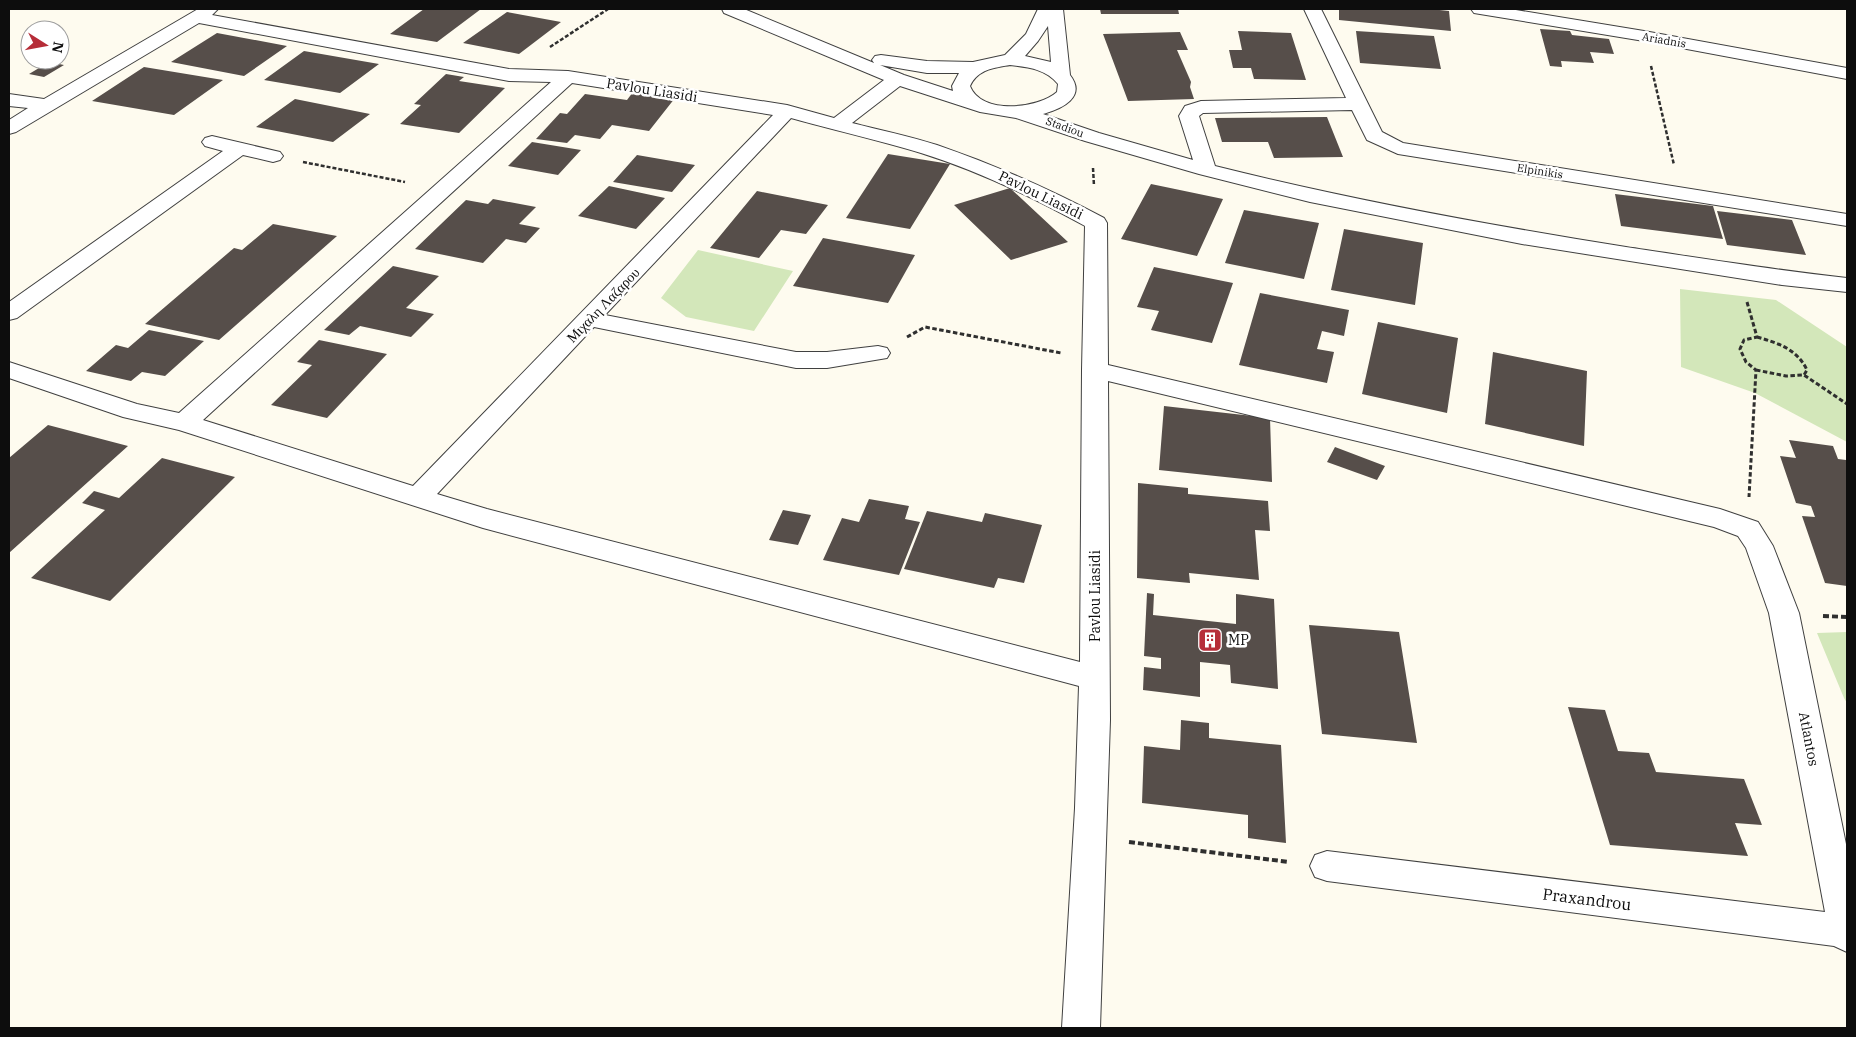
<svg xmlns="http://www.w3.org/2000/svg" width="1856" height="1037" font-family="'IBM Plex Serif',serif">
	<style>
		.green { fill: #d3e7ba }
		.building { fill: #564e4a }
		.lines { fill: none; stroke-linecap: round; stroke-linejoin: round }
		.minor-casing { stroke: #404040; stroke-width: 2 }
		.path-far2 { stroke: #2f2f2f; stroke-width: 2.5; stroke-dasharray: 4 2; stroke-linecap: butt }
		.path-far1 { stroke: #2f2f2f; stroke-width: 3; stroke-dasharray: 4.5 2.5; stroke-linecap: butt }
		.path { stroke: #2f2f2f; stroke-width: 4; stroke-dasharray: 6 3; stroke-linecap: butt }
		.minor { fill: #fff; fill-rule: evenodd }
		.labels { text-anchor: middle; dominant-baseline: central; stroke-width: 5; stroke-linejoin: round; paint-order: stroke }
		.far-street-label { font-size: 11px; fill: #0d0d0d; stroke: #fff }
		.street-label { font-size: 14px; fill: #0d0d0d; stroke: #fff }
		.poi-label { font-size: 14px; fill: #0d0d0d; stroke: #fff; text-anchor: start }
		.near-street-label { font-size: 16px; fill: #0d0d0d; stroke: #fff }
	</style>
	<rect width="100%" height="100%" fill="#fefbef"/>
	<path class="green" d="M698 250 793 271 754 331 686 317 661 298Z
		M1680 289 1776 300 1847 347V442L1755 393 1681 367Z
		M1847 632V703L1844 698 1817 633Z"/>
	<path class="building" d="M424 9H481L437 42 390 34Z
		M1100 9H1178L1179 14H1101Z
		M1339 9H1430L1449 11 1451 31 1339 20Z
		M507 12 561 22 519 54 463 43Z
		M1540 29 1570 31 1572 35 1609 39 1614 54 1590 52 1594 63 1561 61 1562 67 1550 66Z
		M1238 31 1291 33 1306 80 1254 79 1251 68H1233L1229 50H1242Z
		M1356 31 1434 36 1441 69 1360 63Z
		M1180 32 1188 50H1177L1191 82 1190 87 1194 99 1128 101 1103 34Z
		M217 33 287 46 244 76 171 62Z
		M304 51 379 64 340 93 264 80Z
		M49 62 64 65 44 77 29 74Z
		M144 67 223 80 174 115 92 101Z
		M446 74 464 77 459 81 505 88 459 133 400 124 421 105 414 104Z
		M633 92 675 98 649 131 612 125 600 139 575 135 567 143 536 139 560 113 567 114 585 94 627 100Z
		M295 99 370 114 333 142 256 127Z
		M1327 117 1343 157 1274 158 1268 142H1222L1215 118Z
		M532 142 581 150 558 175 508 166Z
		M888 154 950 164 910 229 846 218Z
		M637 155 695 165 672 192 613 182Z
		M1151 184 1223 199 1197 256 1121 239Z
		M609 186 665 198 636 229 578 216Z
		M1010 188 1068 242 1011 260 954 205Z
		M757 191 828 205 806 234 781 230 759 258 710 248Z
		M1615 194 1713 206 1723 239 1621 226Z
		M493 199 536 207 519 224 540 228 526 243 506 239 483 263 415 249 466 200 488 204Z
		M1244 210 1319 223 1304 279 1225 263Z
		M1717 211 1792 220 1806 255 1727 245Z
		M273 224 337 236 219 340 145 324 234 248 242 250Z
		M1344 229 1423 243 1415 305 1331 290Z
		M823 238 915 255 888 303 793 286Z
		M393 266 439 276 406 308 434 314 411 337 360 326 349 335 324 330Z
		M1154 267 1233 283 1212 343 1151 330 1159 311 1137 307Z
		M1260 293 1349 310 1344 336 1322 331 1317 349 1334 352 1327 383 1239 365Z
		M1378 322 1458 338 1447 413 1362 394Z
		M149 330 204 341 165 376 142 372 131 381 86 371 116 345 128 348Z
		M319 340 387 354 327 418 271 405 312 365 297 362Z
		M1493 352 1587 371 1584 446 1485 424Z
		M1164 406 1270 418 1272 482 1159 470Z
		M48 425 128 446 9 553V458Z
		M1789 440 1833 446 1838 459 1846 460 1847 462V586L1825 583 1802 516 1815 517 1811 506 1796 503 1780 456 1796 458Z
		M1335 447 1385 466 1377 480 1327 462Z
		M162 458 235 477 110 601 31 578 105 510 82 503 94 491 119 498Z
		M1138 483 1188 488V494L1268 501 1270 531 1255 530 1259 580 1189 573 1190 583 1137 578Z
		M869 499 909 506 905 519 920 522 899 575 823 560 842 518 859 522Z
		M783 510 811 515 798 545 769 540Z
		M927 511 982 522 985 513 1042 525 1024 583 998 578 994 588 904 569Z
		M1147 593 1154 594 1153 615 1236 624V594L1274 599 1278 689 1231 683 1230 665 1200 662V697L1143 690 1144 667 1161 669V658L1144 656Z
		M1309 625 1399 632 1417 743 1322 734Z
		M1568 707 1605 710 1618 751 1649 753 1656 772 1744 779 1762 825 1735 823 1748 856 1610 845Z
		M1181 720 1209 723V738L1281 745 1286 843 1248 838V815L1142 803 1144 746 1180 750Z"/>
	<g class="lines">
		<g class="minor-casing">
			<path id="minor" d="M198 9H218L212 15 509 69 568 71 787 105 834 118 884 80 724 13 722 9H744L874 63 872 60 875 56 881 55 927 61 973 62 1005 55 1026 34 1038 9H1063L1070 75C1087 97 1062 109 1043 114L1099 133 1193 160 1179 116 1185 106 1201 101 1346 98 1304 9H1321L1382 132 1403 143 1847 214V226L1398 154 1367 140 1352 110 1203 113 1199 116 1215 166C1351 200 1488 225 1626 247 1700 258 1773 270 1847 278V292L1782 285 1522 244 1310 202 1199 174 1085 141 1016 118 980 112 900 86 852 123C880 130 909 136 937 145 995 165 1050 189 1104 218L1107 223 1108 365 1720 509 1758 522 1773 546 1799 613 1847 849V952L1834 946 1327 881 1315 877 1310 866 1315 855 1327 851 1825 912 1769 613 1746 548 1738 536 1714 527 1108 381 1110 720 1100 1028H1062L1075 808 1079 686 483 528 179 430 123 417 9 378V362L137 404 179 413 551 82 509 81 199 23 16 132 9 134V120L28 108 9 106V94L44 99ZM1048 26 1051 62 1025 56 1038 41ZM880 65 927 73H959L952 86 953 91 904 75ZM1010 65C1028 67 1046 69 1058 84L1057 92C1038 109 981 115 970 86 978 69 994 68 1010 65ZM572 83 773 115 413 486 203 420ZM791 118C834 130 878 140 921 153 978 171 1033 197 1085 226L1082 370 1080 662 487 509 437 494 594 327 796 368H827L887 358 890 353 887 348 878 346 827 352H796L605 315Z
				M1471 9H1510L1644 31 1847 68V79L1644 41 1480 14 1474 13Z
				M212 136 280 152 283 156 280 160 273 162 243 155 17 318 9 320V302L223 151 205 146 202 142 205 138Z"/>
		</g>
		<path class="path-far2" d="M550 47 608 9
			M1651 66 1674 165
			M303 162 405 182
			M1093 168 1094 186"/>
		<path class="path-far1" d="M1747 302 1757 337 1744 340 1740 349 1746 362 1756 370 1749 497
			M907 337 925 327 1061 353
			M1757 337C1778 343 1797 349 1807 370L1804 375
			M1756 370 1786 376 1804 375 1847 404"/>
		<path class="path" d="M1823 616 1847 617
			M1129 842 1289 862"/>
		<use href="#minor" class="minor"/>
	</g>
	<defs>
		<g id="building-square" transform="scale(1.25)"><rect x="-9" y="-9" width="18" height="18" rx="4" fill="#b62d38" stroke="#fff"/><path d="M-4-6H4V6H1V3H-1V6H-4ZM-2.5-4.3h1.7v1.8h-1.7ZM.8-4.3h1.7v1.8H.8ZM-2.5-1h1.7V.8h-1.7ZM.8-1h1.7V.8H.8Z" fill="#fff"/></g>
	</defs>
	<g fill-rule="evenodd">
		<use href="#building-square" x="1210" y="640"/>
	</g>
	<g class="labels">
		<g class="far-street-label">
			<text transform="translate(1664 40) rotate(10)">Ariadnis</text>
			<text transform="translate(1065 127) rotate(20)">Stadiou</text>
			<text transform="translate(1540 171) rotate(9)">Elpinikis</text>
		</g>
		<g class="street-label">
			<text transform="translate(652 90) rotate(9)">Pavlou Liasidi</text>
			<text transform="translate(1041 195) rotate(26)">Pavlou Liasidi</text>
			<text transform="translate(603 305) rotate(-46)">Μιχαλη Λαζαρου</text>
			<text transform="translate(1095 596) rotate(-90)">Pavlou Liasidi</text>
			<text transform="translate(1809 739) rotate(79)">Atlantos</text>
		</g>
		<g class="poi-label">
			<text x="1228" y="640">MP</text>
		</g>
		<g class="near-street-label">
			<text transform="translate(1587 899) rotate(7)">Praxandrou</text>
		</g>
	</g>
	<rect width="1856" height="1037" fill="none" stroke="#0d0d0d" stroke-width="20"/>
	<g transform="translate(45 45) rotate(101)"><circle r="24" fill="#ffffff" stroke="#9e9e9e"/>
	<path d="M0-4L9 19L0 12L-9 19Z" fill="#b62d38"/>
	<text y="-8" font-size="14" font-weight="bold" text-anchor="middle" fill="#0d0d0d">N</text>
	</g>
</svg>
